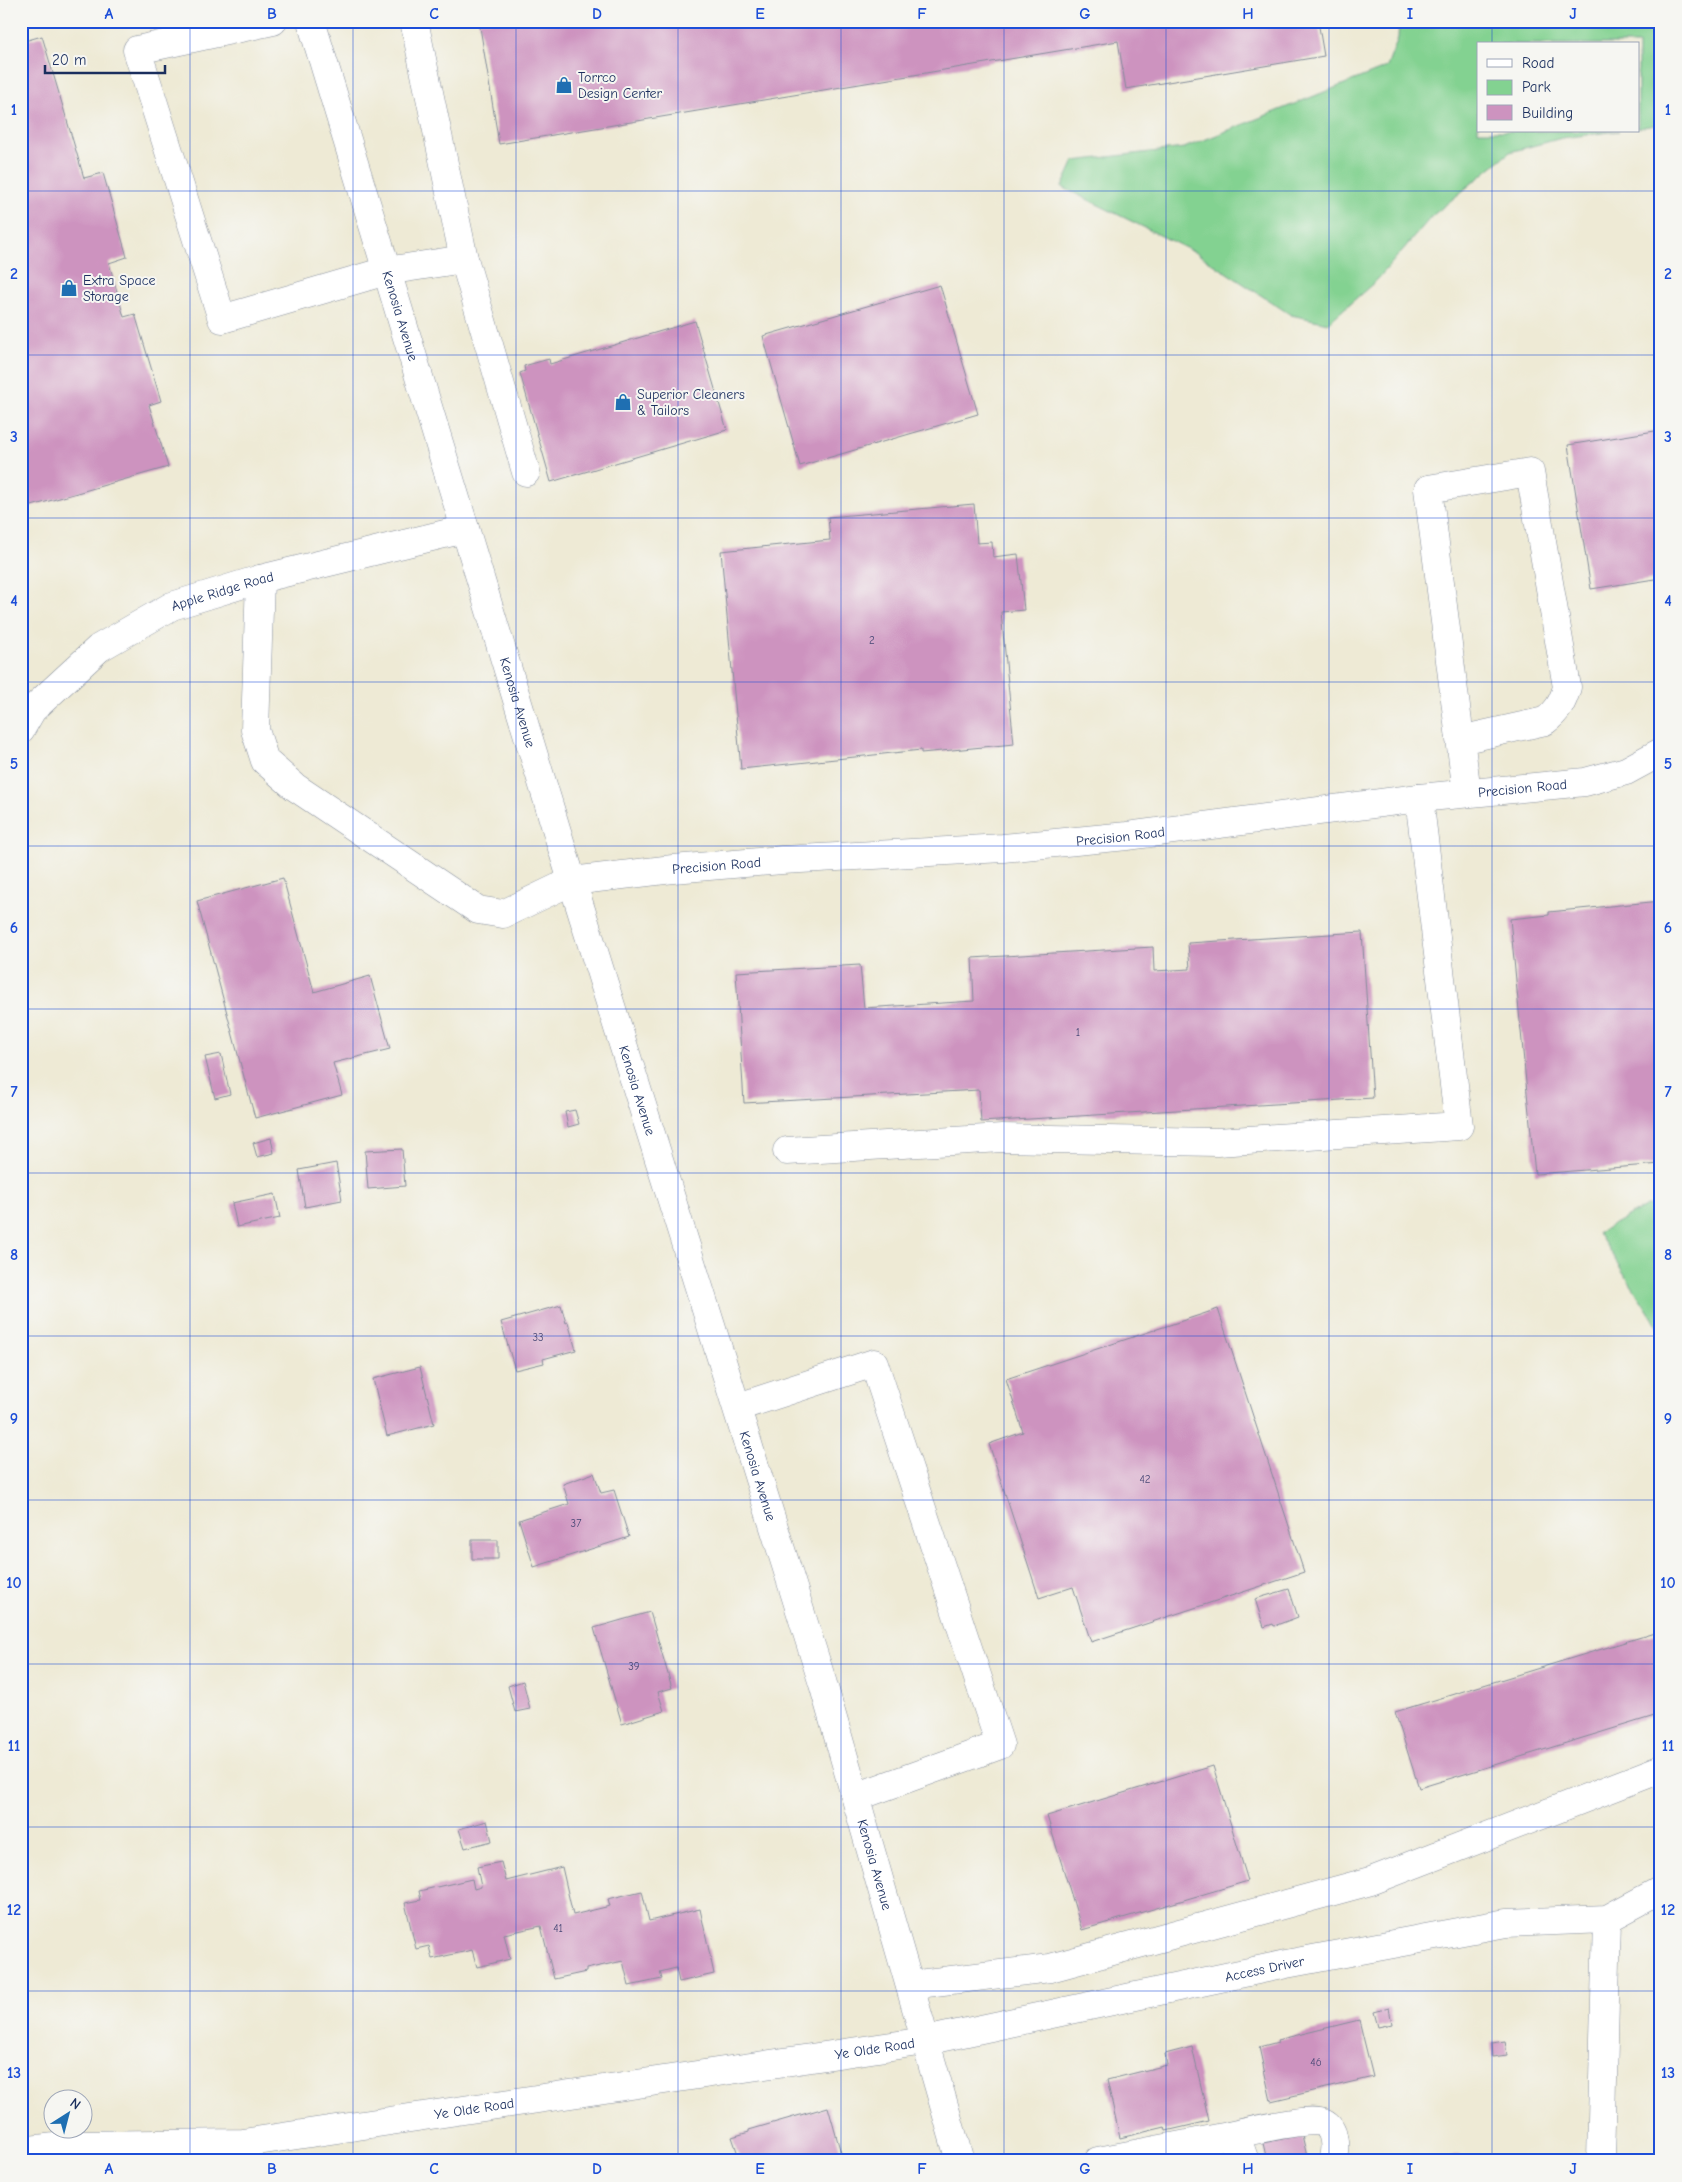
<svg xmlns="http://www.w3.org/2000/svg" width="1682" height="2182" font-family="'Comic Neue',sans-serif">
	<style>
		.green { fill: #83d291; stroke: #4f8078 }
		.building { fill: #cd93bf }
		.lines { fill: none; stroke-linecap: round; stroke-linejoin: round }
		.minor-casing { stroke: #848c9a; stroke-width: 29 }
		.minor { stroke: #fff; stroke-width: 28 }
		.grid { fill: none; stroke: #1d4ed8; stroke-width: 1; stroke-opacity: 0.55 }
		.labels { text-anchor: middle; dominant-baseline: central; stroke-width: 4; stroke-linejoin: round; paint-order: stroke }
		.number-label { font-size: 11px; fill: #484876 }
		.poi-label { font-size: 14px; fill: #1b2f5e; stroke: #f6f6f2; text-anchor: start }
		.street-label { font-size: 14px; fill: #1b2f5e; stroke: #f6f6f2 }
		.neatline { fill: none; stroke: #1d4ed8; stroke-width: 2 }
		.grid-label { font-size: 16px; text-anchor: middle; font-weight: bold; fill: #1d4ed8 }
	</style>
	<rect width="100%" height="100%" fill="#f6f6f2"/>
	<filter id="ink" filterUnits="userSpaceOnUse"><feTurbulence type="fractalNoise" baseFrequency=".02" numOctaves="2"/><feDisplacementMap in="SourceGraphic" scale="10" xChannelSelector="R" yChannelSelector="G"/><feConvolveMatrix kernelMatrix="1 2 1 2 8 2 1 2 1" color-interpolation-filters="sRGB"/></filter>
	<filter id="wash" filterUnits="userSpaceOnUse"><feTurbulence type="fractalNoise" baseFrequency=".0096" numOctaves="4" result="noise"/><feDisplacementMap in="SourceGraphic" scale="20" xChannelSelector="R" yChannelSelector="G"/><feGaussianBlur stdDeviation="1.12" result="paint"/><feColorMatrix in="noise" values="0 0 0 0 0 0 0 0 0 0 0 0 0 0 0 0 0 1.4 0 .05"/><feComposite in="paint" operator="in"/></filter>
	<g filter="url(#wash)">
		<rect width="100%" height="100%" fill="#eeead5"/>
		<path class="green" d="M1399 21H1661V124L1638 128V44H1478V131H1619L1562 138 1510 152 1432 216 1377 280 1328 323 1291 315 1198 254 1062 187 1074 161 1184 148 1387 67 1398 38Z
			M1647 1206 1661 1207V1331L1598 1233Z"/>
		<g id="blocks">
			<path class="building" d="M479 21H1318L1324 56 1126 89 1118 41 499 144Z
				M42 36 84 178 103 173 127 257 109 263 124 317 135 314 161 401 149 405 168 467 21 509V42Z
				M940 285 978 414 800 466 763 336Z
				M695 321 727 430 551 482 520 373 525 371 524 366 549 359 550 364Z
				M1661 430V578L1591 589 1568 445Z
				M974 504 977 543 992 542 993 557 1018 554 1024 610 1001 612 1014 744 921 753V750L741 769 721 551 830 540 828 517Z
				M283 878 314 992 370 976 390 1049 333 1063 342 1095 255 1118 197 901Z
				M1661 901V1164L1535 1174 1510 919 1549 915V912Z
				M1362 932 1373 1098 981 1122 979 1090 744 1103 736 972 860 965 864 1008 974 1001 972 958 1153 947 1154 971 1190 969 1188 943Z
				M221 1054 230 1094 215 1098 205 1057Z
				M575 1110 579 1124 568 1127 565 1112Z
				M271 1138 274 1153 257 1157 253 1143Z
				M402 1149 405 1186 368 1189 365 1151Z
				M336 1163 342 1200 305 1207 299 1170Z
				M275 1194 280 1218 237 1227 232 1203Z
				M561 1305 566 1323 568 1322 576 1350 543 1359 544 1363 515 1370 501 1322Z
				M1218 1309 1304 1572 1091 1642 1073 1587 1039 1598 989 1444 1023 1432 1006 1379Z
				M420 1367 434 1424 387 1436 373 1379Z
				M594 1473 601 1493 614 1490 629 1537 534 1567 519 1520 569 1504 563 1484Z
				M472 1540H498V1559H472Z
				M1289 1589 1298 1617 1274 1626 1273 1624 1264 1627 1255 1599Z
				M650 1612 672 1688 658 1692 664 1711 622 1724 594 1628Z
				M1661 1631V1714L1419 1788 1395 1712Z
				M523 1681 530 1709 515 1712 508 1686Z
				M1213 1766 1248 1881 1082 1930 1047 1816Z
				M487 1821 492 1841 465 1848 459 1829Z
				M501 1862 506 1881 562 1867 573 1915 610 1906 608 1899 642 1891 649 1921 700 1909 714 1974 679 1982 676 1968 660 1972 662 1979 629 1986 623 1961 586 1969V1972L554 1979 541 1926 504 1934 510 1959 477 1967 472 1950 432 1959 429 1946 416 1949 405 1903 421 1900 419 1891 472 1879 474 1889 481 1887 477 1867Z
				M1389 2008 1392 2024 1378 2027 1374 2012Z
				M1359 2020 1373 2077 1271 2101 1259 2047 1278 2042 1277 2040Z
				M1505 2041 1507 2055 1492 2057 1491 2043Z
				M1192 2047 1209 2121 1166 2131 1165 2127 1120 2138 1107 2080 1167 2065 1165 2054Z
				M828 2107 841 2153 837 2154 839 2161H757L756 2156 740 2160 732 2137 749 2132V2130Z
				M1302 2135 1308 2161H1267L1263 2143Z
				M1460 2154 1462 2161H1445L1444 2158Z"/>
		</g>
	</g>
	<g filter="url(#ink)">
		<use href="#blocks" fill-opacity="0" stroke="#848c9a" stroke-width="1"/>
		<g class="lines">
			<g class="minor-casing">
				<g id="minor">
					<path d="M273 21 137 50 222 319 386 271 464 259 414 21"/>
					<path id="s1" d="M311 21 572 881 823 1684 960 2161"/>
					<path d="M464 259 526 472"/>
					<path id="s2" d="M260 579 255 730 265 761 295 787 478 910 503 914 572 881 673 869 782 860 1003 848 1127 836 1419 798 1585 782 1626 771 1661 752"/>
					<path id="s3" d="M21 729 32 710 99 648 172 606 260 579 465 529"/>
					<path d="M1460 740 1545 721C1558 711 1563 702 1567 687L1530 472 1428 489 1467 793"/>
					<path d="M787 1151 1002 1138 1217 1142 1459 1126 1419 798"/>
					<path d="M738 1407 874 1363 1000 1745 856 1797"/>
					<path d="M910 1985 1050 1968 1371 1881 1661 1769"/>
					<path d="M1229 2136C1246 2132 1311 2116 1323 2123 1336 2129 1336 2150 1332 2161"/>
					<path id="s4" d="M21 2151 72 2145 243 2143 925 2041 1286 1964 1506 1923 1607 1919 1661 1890"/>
					<path d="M1098 2161 1229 2136 1239 2144 1245 2161"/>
					<path d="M1601 2161 1607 1919"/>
				</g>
			</g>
			<use href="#minor" class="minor"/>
		</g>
	</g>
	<path class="grid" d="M190 21V2161M353 21V2161M516 21V2161M678 21V2161M841 21V2161M1004 21V2161M1166 21V2161M1329 21V2161M1492 21V44M1492 131V2161M21 191H1661M21 355H1661M21 518H1661M21 682H1661M21 846H1661M21 1009H1661M21 1173H1661M21 1336H1661M21 1500H1661M21 1664H1661M21 1827H1661M21 1991H1661"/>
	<defs>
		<g id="shop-bare" transform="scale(1.35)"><path d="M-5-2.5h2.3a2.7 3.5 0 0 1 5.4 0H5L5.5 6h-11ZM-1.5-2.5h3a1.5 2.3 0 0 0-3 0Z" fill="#1f6fb2" stroke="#f6f6f2" stroke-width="2.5" paint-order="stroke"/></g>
	</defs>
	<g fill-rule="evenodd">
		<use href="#shop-bare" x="564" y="85"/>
		<use href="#shop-bare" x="69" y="288"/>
		<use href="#shop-bare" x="623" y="402"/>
	</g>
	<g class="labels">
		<g class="number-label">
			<text x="872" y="640">2</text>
			<text x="1078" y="1032">1</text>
			<text x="538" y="1337">33</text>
			<text x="1145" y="1479">42</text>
			<text x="576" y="1523">37</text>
			<text x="634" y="1666">39</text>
			<text x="558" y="1928">41</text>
			<text x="1316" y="2062">46</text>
		</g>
		<g class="poi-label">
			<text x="578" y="77">Torrco<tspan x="578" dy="16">Design Center</tspan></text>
			<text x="83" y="280">Extra Space<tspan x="83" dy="16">Storage</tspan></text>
			<text x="637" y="394">Superior Cleaners<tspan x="637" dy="16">&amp; Tailors</tspan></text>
		</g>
		<g class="street-label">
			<text stroke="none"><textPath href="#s1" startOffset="308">Kenosia Avenue</textPath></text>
			<text stroke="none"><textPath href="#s3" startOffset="250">Apple Ridge Road</textPath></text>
			<text stroke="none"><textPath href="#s1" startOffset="712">Kenosia Avenue</textPath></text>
			<text stroke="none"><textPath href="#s2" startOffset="1501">Precision Road</textPath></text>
			<text stroke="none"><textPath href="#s2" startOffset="1096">Precision Road</textPath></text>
			<text stroke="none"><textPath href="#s2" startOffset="691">Precision Road</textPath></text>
			<text stroke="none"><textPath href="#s1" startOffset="1118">Kenosia Avenue</textPath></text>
			<text stroke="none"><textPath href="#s1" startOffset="1522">Kenosia Avenue</textPath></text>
			<text stroke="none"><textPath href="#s1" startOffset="1928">Kenosia Avenue</textPath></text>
			<text stroke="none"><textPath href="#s4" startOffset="1259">Access Driver</textPath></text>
			<text stroke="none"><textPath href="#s4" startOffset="861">Ye Olde Road</textPath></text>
			<text stroke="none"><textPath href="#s4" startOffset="456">Ye Olde Road</textPath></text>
		</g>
	</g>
	<rect width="1682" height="2182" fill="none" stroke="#f6f6f2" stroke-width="55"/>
	<rect x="1477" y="42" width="162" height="90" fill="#f6f6f2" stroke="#9ea6b7"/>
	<rect x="1487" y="59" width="25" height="8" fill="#ffffff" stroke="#9ea6b7"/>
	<text x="1522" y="68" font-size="15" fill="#1b2f5e">Road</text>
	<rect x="1487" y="80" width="25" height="15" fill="#83d291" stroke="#9ea6b7"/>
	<text x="1522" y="92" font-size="15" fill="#1b2f5e">Park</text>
	<rect x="1487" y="105" width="25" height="15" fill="#cd93bf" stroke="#9ea6b7"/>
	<text x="1522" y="118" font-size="15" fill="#1b2f5e">Building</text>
	<g transform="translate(68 2114) rotate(36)"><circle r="24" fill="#f6f6f2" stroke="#9ea6b7"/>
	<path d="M0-4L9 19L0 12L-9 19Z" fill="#1f6fb2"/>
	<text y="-8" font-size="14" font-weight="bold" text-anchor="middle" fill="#1b2f5e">N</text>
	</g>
	<path d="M45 65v8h120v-8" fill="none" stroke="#1b2f5e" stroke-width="2.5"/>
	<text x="52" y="65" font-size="15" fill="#1b2f5e" stroke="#f6f6f2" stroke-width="4" paint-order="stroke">20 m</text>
	<rect x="28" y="28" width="1626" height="2126" class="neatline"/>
	<g class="grid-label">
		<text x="109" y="19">A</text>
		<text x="272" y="19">B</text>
		<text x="434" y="19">C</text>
		<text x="597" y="19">D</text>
		<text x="760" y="19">E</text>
		<text x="922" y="19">F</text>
		<text x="1085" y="19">G</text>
		<text x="1248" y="19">H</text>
		<text x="1410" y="19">I</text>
		<text x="1573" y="19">J</text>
		<text x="14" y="115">1</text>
		<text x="1668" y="115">1</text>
		<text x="14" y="279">2</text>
		<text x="1668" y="279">2</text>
		<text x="14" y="442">3</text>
		<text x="1668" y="442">3</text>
		<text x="14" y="606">4</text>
		<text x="1668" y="606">4</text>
		<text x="14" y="769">5</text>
		<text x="1668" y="769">5</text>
		<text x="14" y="933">6</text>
		<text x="1668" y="933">6</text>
		<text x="14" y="1097">7</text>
		<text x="1668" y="1097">7</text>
		<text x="14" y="1260">8</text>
		<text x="1668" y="1260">8</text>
		<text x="14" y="1424">9</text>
		<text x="1668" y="1424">9</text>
		<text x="14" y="1588">10</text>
		<text x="1668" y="1588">10</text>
		<text x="14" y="1751">11</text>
		<text x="1668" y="1751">11</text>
		<text x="14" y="1915">12</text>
		<text x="1668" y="1915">12</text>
		<text x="14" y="2078">13</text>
		<text x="1668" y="2078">13</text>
		<text x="109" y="2174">A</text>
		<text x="272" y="2174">B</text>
		<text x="434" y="2174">C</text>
		<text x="597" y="2174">D</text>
		<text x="760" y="2174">E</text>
		<text x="922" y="2174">F</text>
		<text x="1085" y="2174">G</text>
		<text x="1248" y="2174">H</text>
		<text x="1410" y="2174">I</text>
		<text x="1573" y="2174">J</text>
	</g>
</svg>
